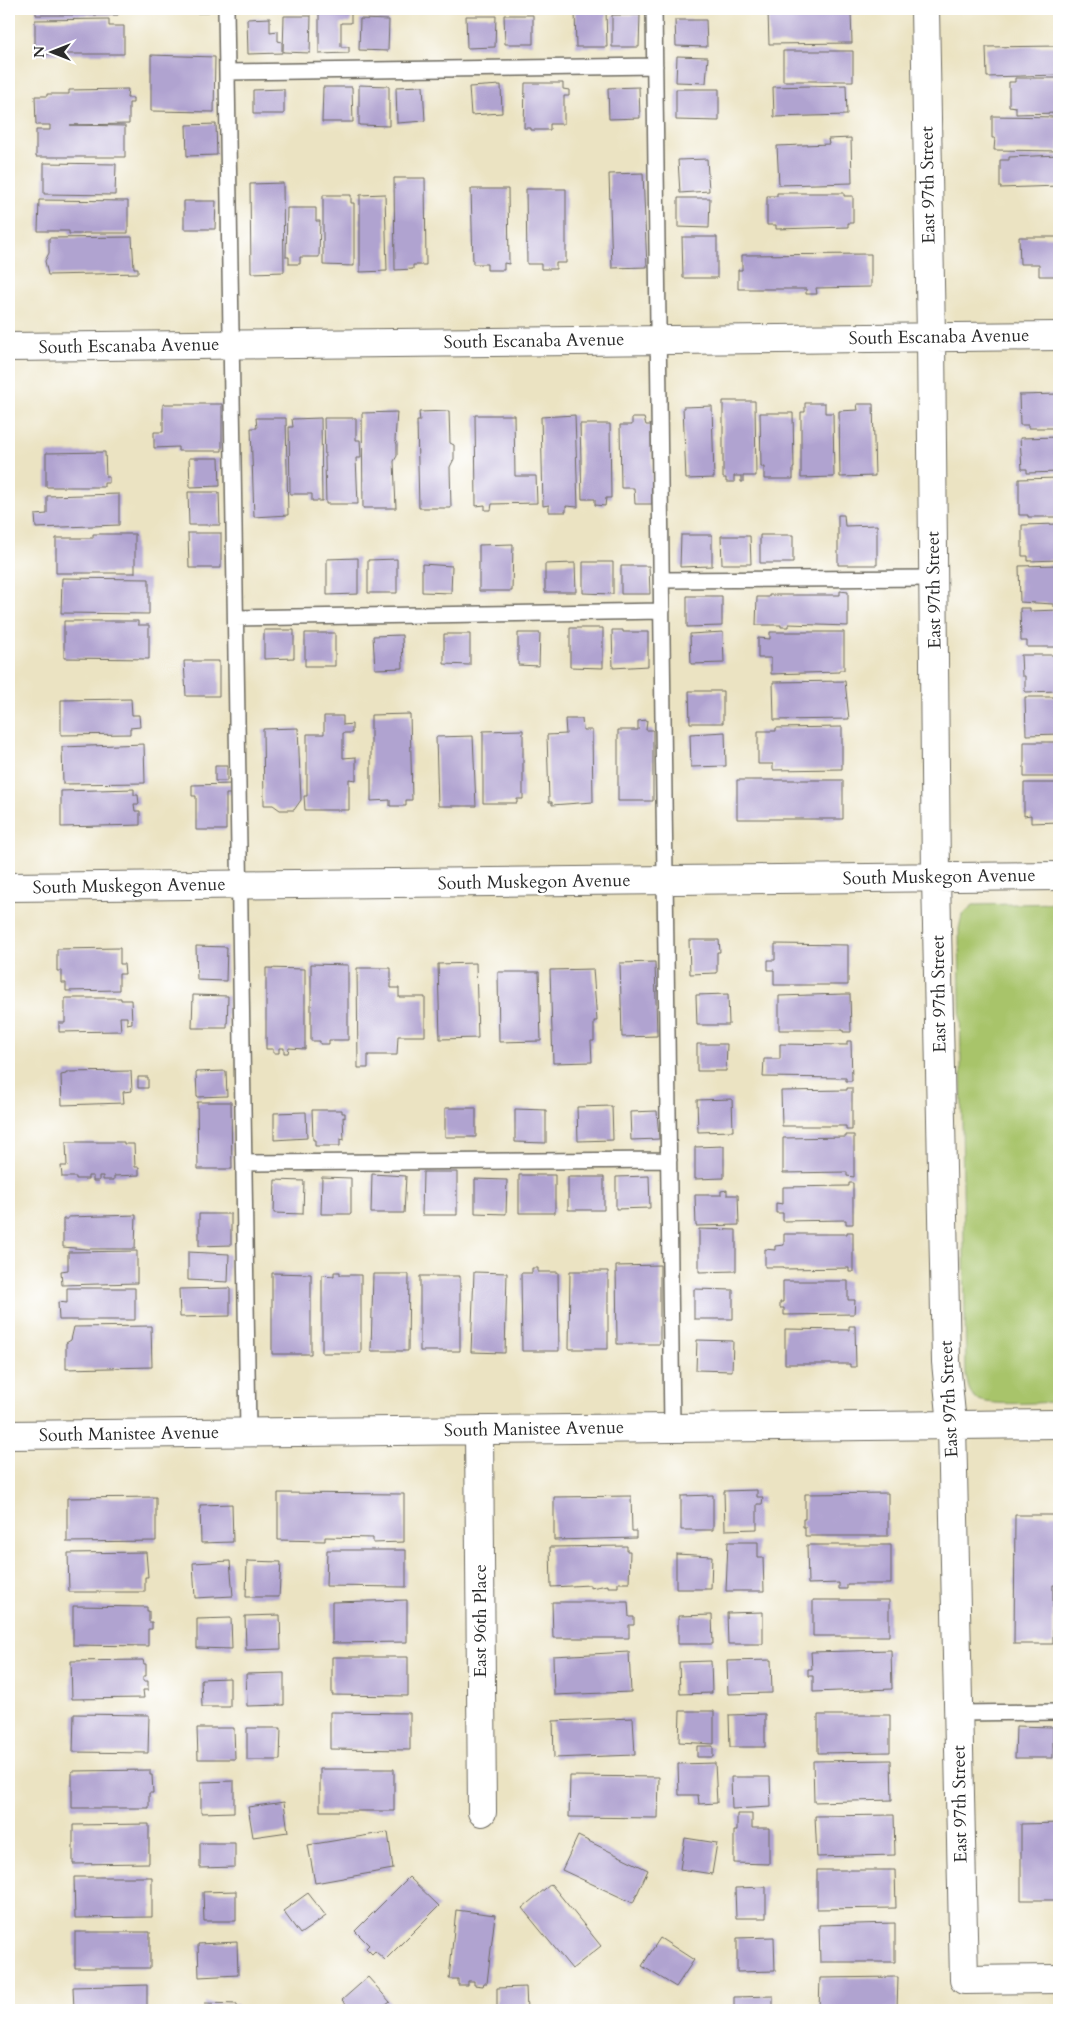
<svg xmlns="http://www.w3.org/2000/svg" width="1068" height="2019" font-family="Cardo,serif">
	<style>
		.green { fill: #a8c46b; stroke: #6a784b }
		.building { fill: #b0a3d0 }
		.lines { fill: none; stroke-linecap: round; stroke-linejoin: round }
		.service-casing { stroke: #6e6b60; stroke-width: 18 }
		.minor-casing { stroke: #6e6b60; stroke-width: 30 }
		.service { stroke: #fff; stroke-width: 15 }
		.minor { stroke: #fff; stroke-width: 28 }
		.labels { text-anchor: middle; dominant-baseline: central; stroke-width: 5; stroke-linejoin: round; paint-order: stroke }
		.street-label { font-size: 18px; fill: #2b2b2b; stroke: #fff }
	</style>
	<rect width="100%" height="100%" fill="#fff"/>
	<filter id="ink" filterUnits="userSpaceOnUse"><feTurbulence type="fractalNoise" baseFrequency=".02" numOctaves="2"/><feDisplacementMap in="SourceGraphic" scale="10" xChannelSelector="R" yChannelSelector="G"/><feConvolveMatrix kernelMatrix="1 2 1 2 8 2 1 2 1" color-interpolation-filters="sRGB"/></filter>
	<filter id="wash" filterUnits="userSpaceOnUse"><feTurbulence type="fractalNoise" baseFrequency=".0096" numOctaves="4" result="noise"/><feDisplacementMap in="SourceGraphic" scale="20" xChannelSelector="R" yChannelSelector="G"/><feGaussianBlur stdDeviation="1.12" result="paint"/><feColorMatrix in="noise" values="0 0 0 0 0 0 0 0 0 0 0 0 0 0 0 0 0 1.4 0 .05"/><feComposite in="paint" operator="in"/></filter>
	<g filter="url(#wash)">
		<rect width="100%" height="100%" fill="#ebe3c2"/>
		<path class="green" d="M1059 903V1402C1042 1402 990 1407 977 1399 968 1393 968 1384 966 1375L959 929 962 915 973 905Z"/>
		<g id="blocks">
			<path class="building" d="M36 9H118V15H36Z
				M178 9H208V13H178Z
				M319 9H351V23H341V47H349V53L319 54Z
				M578 9 606 10 607 47H576L575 11H578Z
				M768 12H851L852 43 769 44Z
				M504 15H533V44H505Z
				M612 15H640L639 47H612Z
				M284 16H311L310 53 283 52Z
				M466 16H496L495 47 467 48Z
				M270 18V32L278 31V41L282 42V53L248 54 247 19Z
				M109 19V26H124V54H35V20Z
				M360 19 389 20 388 51 359 50Z
				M675 20H706L707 47 676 46Z
				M1059 46V75L987 77 986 47Z
				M783 51H853V81H783Z
				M151 55 215 57 214 112 151 111Z
				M677 56 708 57 706 83 676 82Z
				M1015 78H1059V113L1016 114V107L1009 106V82H1015Z
				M525 83H563V89L569 90V96H564V124H550V130H531V128H524Z
				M359 85 389 86V126L359 125Z
				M501 85 502 113 471 115 469 87Z
				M846 85 847 115 774 117 773 87Z
				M423 86 425 121 397 123 396 87Z
				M323 87H352L353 122H322Z
				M639 87 640 118 609 119 608 88Z
				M128 89 127 98H133V103H129V124L70 125 125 126V157H36V130H50V125H36L35 96H47V94H69V90Z
				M284 89V114H253V90Z
				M676 89H719V121L676 120Z
				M992 116 1059 117V151L994 150 995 138H992Z
				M216 124 217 155 187 156 186 125Z
				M851 138 852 183 779 185 777 146 829 144 828 139Z
				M1059 155V186L1000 188V160H1009V157Z
				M707 159 709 191 680 193 678 160Z
				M44 163 116 164 115 195 44 194Z
				M643 173 647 267 612 268 609 174Z
				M394 178H425L426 265H413V269L395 270Z
				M283 183 284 272 251 273 250 184Z
				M471 189H508L509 264 504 263V270H487V264H473Z
				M526 189H566V263H556V269H541V264H527Z
				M777 193H844V196H853V223H848V227L776 229V225H767V196H777Z
				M385 194 387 271 360 272V195Z
				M323 195H351V203H354V266L323 265Z
				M678 198H710L709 228 678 227Z
				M39 200 128 201V233H83V234H69V231H38Z
				M184 201H216L215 229H184Z
				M287 208H316V221H320L319 257H300V264H289V257H286Z
				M132 237 134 268H138V273L48 275 45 261 49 253V238Z
				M682 237H717V278H683Z
				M1019 237H1059V276H1039V264H1020Z
				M871 254V287L816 288 817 294H806V289H738V270H742V255Z
				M1059 394V428H1028V425H1020L1019 395Z
				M723 401H755L756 476H743V482H741V476H734V482H726V478H723Z
				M805 403H825V413H833L834 477 801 478V412H805Z
				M163 404H222V451H178V447L154 448V432H163Z
				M857 404H873L875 476 840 477 839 411 858 410Z
				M712 406 714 478 686 479 683 407Z
				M449 411 450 443 454 445V459L450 467 451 508H419L417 421H420L419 412Z
				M397 412 395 440 397 444V456L394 461 396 508H363L362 413Z
				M760 413H793L794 468H793V479H764V467H761Z
				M475 415H514L515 476H536L537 503 492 504 491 510H485V505L476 506Z
				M575 415 578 507 566 506V512H549V505L543 506 541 417Z
				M256 418H286L288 515 254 517 251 428H257Z
				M321 418 322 501H312V494H290L289 427H293L292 419Z
				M324 418H356V440H360L361 458H356L358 504H326Z
				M632 418H644L646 425H651L652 504H635L634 488H621L620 425H632Z
				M580 424H610L611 498H606L605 506 595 505V499H582Z
				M1059 437V472L1027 473V469H1022L1020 438Z
				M105 452 106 477H109V483H104V487H46V453Z
				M189 458H219L220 486 190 487Z
				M1059 478V517H1028V515H1019V479Z
				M188 492H219L220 525H189Z
				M119 494V525L36 528 35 515 47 514V496Z
				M838 515H844L845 526 877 525V565H838Z
				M1059 524V560L1028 561V556H1022V525Z
				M188 533H221V568H189Z
				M93 534H135V573H56V538H93Z
				M681 535H712V566L680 567Z
				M760 535H793V563H760Z
				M721 536H750L751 564H722Z
				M513 544 512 591H479V545Z
				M358 558V594L327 595V559Z
				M397 559V593H368V560Z
				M583 562H613V594L583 593Z
				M575 563 576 592H545V564Z
				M422 564 452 566 451 593 422 592Z
				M1059 565V606H1053V604L1020 602 1019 566Z
				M621 566H649L650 594H621Z
				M62 578 149 579V614L61 613Z
				M840 591 848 592V626L789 624V627H781V625H756L757 597H769V595H840Z
				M687 596H722V626L687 627Z
				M1020 608H1030V611L1059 610V647H1027V641H1021Z
				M64 621H138V625H149V659L64 658Z
				M570 628H603V668L570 667Z
				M264 630H294V658L264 659Z
				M612 630H623V632H648V666L613 668Z
				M723 632 724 663 691 664 690 634Z
				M770 632H844V670H839V672L771 674V658H758V638L770 639Z
				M305 633H335V666H305Z
				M518 633H540L539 666 518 665Z
				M444 634H470V665L444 664Z
				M402 635 403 668 375 669 373 636Z
				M1021 655H1059V691L1025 692V676H1022Z
				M184 661H219V696H186Z
				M845 681 849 719 774 720 773 682Z
				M689 691H723V723H690Z
				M1025 697H1059V734L1026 735Z
				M131 699 132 715H139L140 727 130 728V734L61 735V700Z
				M410 714 412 800H406V806H390V800L371 801V715Z
				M324 716H343V725L352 724V733H343V758L356 757V780L349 779V810H305L304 796H307V734H324Z
				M565 719H582L583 730H592L593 802 552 805V802H549L547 735 566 734Z
				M647 720 646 730H653V801H618V730H638V721Z
				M842 727V769L773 770V764H758V731H776V728Z
				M298 728 301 800 294 810H280L273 805H264L263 729Z
				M523 730V799H517V803H483V731Z
				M725 732 726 766 691 767 690 734Z
				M473 736 476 806H438L436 737Z
				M1024 742H1059V777H1024Z
				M144 744 145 783 63 784 62 747Z
				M215 766H227V781H215Z
				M737 780H843V819H737Z
				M1024 783H1059V822L1031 823V815L1024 816Z
				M231 784V794H226V830H196V796H192V785Z
				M134 789V795H138L139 804H134L135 811H140V825L61 827V791Z
				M689 940H719L720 952H717V973L690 974Z
				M775 944 848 945V985H774V970H768V960H775Z
				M196 946 227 947 226 981 197 980Z
				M120 948V964H124L125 974H119V990L66 991V983H62V971H57V949Z
				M655 962 657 1036 622 1037 620 963Z
				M476 963 478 1038 440 1039 438 964Z
				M311 964 348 965V1040H329V1044H320V1041H311Z
				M266 968 305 969V1049L289 1048 288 1053H284V1048H279V1053H273V1049H266Z
				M357 968H391V988H399V997H425V1036H398L397 1055H368V1068H358Z
				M593 969 597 1021H594V1041H591L592 1062 553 1063 550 970Z
				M498 972H539L541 1041 499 1042Z
				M728 994 729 1025H697L696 995Z
				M844 994H850L851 1032H843V1030H779V996Z
				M193 995 228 996 227 1028H192Z
				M65 998H121V1000H131L132 1023 127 1024V1017H120L121 1031 59 1032V1023H65Z
				M847 1041H851L852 1081H846V1078L763 1077 764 1059H780V1044L847 1045Z
				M697 1044H727L726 1071H697Z
				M131 1071 132 1091 123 1092 124 1103 62 1105 61 1075 66 1074V1072Z
				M226 1071 227 1096 197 1097 196 1072Z
				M138 1077H148V1088H138Z
				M847 1088H852V1130H846V1126H782L781 1091 847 1090Z
				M732 1099 733 1131 698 1132 697 1100Z
				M197 1102H231L232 1169H198Z
				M612 1106 613 1140 578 1141 577 1107Z
				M445 1108H476V1137H445Z
				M515 1109 546 1110V1143L515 1142Z
				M312 1110H342V1113H345V1118L343 1117 344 1140 340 1139V1146H315V1140H313Z
				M657 1111 659 1139 631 1140 630 1112Z
				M306 1112 307 1138 274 1140V1113Z
				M846 1135H854V1177L847 1176V1172L783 1173V1138L846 1137Z
				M66 1142H124V1144H134L135 1167H139V1175L114 1176V1180H103V1176H99V1181H93V1176H88V1179H76V1177H62L61 1166H67Z
				M724 1146V1178L695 1179V1147Z
				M423 1172H457V1215H422Z
				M372 1174 406 1176 404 1213H371Z
				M519 1175H555V1213H519Z
				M649 1176 650 1208 616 1209V1177Z
				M322 1177 351 1178V1214H321Z
				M568 1177H604V1210H568Z
				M475 1179 507 1180 506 1214 475 1213Z
				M275 1180 304 1181 303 1214 274 1213Z
				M849 1183H853V1224H846V1220L783 1221V1213H776V1203L783 1204V1187L849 1186Z
				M727 1190V1195H738L739 1225 696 1226 695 1195H721V1191Z
				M199 1214H231V1245L199 1246Z
				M136 1215 135 1249H86L63 1247V1219H68V1217Z
				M699 1229 736 1230V1271L699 1272Z
				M847 1232H853V1272H849V1268L784 1269V1267H765V1249L775 1250V1246L784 1245V1234H847Z
				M137 1251V1283L62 1285 61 1271 68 1270V1252Z
				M188 1252 229 1254 228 1282 188 1280Z
				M660 1265V1344H617L616 1266Z
				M532 1268H538V1272H558L559 1351H522L521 1273H532Z
				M570 1271H608V1349H569Z
				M334 1272H340V1275H361V1353H322V1275L334 1276Z
				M474 1272 507 1273 505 1353 471 1352Z
				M272 1273 311 1274V1354H272Z
				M373 1274H409L408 1351H371Z
				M420 1276H460V1351H420Z
				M783 1281H848V1300H855L854 1314 784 1315V1308H780V1302H783Z
				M67 1288H135V1320H59L58 1302 67 1303Z
				M230 1288V1316L180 1317 179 1289Z
				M694 1289 733 1290V1319H694Z
				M151 1326 152 1367 66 1369V1343L71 1340 74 1327Z
				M849 1326H855L856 1367H850V1364H785V1329L849 1330Z
				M697 1340 733 1341 732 1371 696 1370Z
				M757 1490V1497H763L762 1504H757V1529L725 1530 724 1491Z
				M278 1493 404 1494V1542L373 1543V1538L325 1537V1541L278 1540Z
				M888 1493V1536H805V1527H803V1519H805V1494Z
				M713 1495V1530H681V1496Z
				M631 1496 632 1531H636V1538L554 1540V1497Z
				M156 1497V1541L67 1542V1498Z
				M232 1504 233 1542 201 1543 200 1505Z
				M1015 1515H1059L1058 1585H1053V1644H1014Z
				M728 1542H758V1557H763L764 1591H726Z
				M807 1545H891V1584H847V1589H839V1583L808 1584Z
				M627 1546V1551H630L629 1583H618V1587H608V1585L590 1588V1585L551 1587 550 1547Z
				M327 1550H406V1587L326 1586Z
				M146 1552 148 1577H145V1592H69L68 1553Z
				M676 1554 712 1556 711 1589H676Z
				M230 1561 233 1596 195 1598 193 1563Z
				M247 1561 281 1562 279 1597H246Z
				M407 1600V1642L332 1643V1602Z
				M813 1600H889V1636H813Z
				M552 1602H628L629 1617H634V1625H629V1638H553Z
				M73 1606 147 1607V1611H149V1622H152V1629H148V1646L73 1645Z
				M763 1612V1644H728L727 1613Z
				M280 1615 281 1649 246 1650 245 1616Z
				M712 1615 713 1644H678V1616Z
				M231 1618 232 1649 197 1648V1619Z
				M891 1650 892 1689 813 1692V1676H808V1669H812L811 1652Z
				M629 1652 631 1692 554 1695 553 1656Z
				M332 1657H408V1696L332 1695Z
				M143 1660 144 1664H146V1676H143V1681H148V1690H143L144 1698 72 1699 71 1661Z
				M771 1660 772 1693 728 1694 727 1661Z
				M711 1661 712 1693 680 1694 679 1662Z
				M284 1673V1705L247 1706 246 1674Z
				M230 1678V1707H202L201 1679Z
				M680 1711H714V1744L679 1742Z
				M330 1712 410 1713V1750L330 1749Z
				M74 1714 149 1715 148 1753 73 1752Z
				M765 1714V1747H730L729 1715Z
				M818 1715H890V1752L818 1753Z
				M633 1718 635 1755 554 1758 553 1721Z
				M1016 1726 1053 1727V1758H1015Z
				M197 1728H234L235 1759H198Z
				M247 1728H281L280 1760H247Z
				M697 1746H713V1757H697Z
				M891 1760 892 1800 814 1802 813 1761Z
				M715 1763 717 1803 699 1804 698 1795H679L678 1764Z
				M320 1769H394V1811H320Z
				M150 1770V1775H152L153 1793H149V1808H72V1771Z
				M570 1776 659 1777 658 1818 569 1817Z
				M731 1777H770L771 1807 732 1809Z
				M234 1781V1812L201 1813V1782Z
				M284 1802 288 1832 253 1837 248 1807Z
				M737 1814H752V1828H769V1864L734 1863V1831H737Z
				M894 1815 895 1855 817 1857 815 1816Z
				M1059 1823V1900H1021V1824Z
				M149 1824V1863L73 1864V1825Z
				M388 1832 393 1869 315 1883 308 1845Z
				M578 1836 648 1870 633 1903 562 1870Z
				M685 1838 717 1843 712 1874 680 1869Z
				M200 1843H235V1867L200 1868Z
				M817 1870H895L896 1908 817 1909Z
				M74 1877H152V1917L75 1918Z
				M409 1877 439 1906 385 1960 375 1951 372 1954 366 1948 369 1945 355 1931Z
				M551 1884 601 1946 572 1969 522 1908Z
				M766 1887V1918H736L735 1888Z
				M236 1891V1921H204L203 1892Z
				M308 1893 326 1916 300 1934 283 1911Z
				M456 1910 495 1915 487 1983H484L483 1986 474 1985V1981H468V1985H458V1979H449Z
				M895 1923V1962H820L819 1925Z
				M75 1932H150V1968H75Z
				M774 1937 775 1971 737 1972V1938Z
				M660 1938 694 1960 676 1987 642 1966Z
				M237 1942 238 1975 199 1977 198 1944Z
				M368 1977 390 2002 380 2010H351L342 2000Z
				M898 1977 897 2010H819L820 1978Z
				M147 1985V2010H74L73 1987Z
				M526 1987 527 2010H497V1988Z
				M773 1996V2010H734V1997Z
				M205 2003 237 2004V2010H205Z"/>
		</g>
	</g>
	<g filter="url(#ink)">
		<use href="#blocks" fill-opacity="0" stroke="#6e6b60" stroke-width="1"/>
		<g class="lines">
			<g class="service-casing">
				<path id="service" d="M226 9 248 1432
					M654 9 672 1428
					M227 72 655 66
					M662 580 934 578
					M236 618 662 611
					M244 1163 669 1160
					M958 1713 1059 1712"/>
			</g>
			<g class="minor-casing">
				<path id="minor" d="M925 9 931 337 936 877 946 1362 952 1425 964 1980 1059 1979
					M9 347 1059 336
					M9 887 1059 876
					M479 1430 482 1812
					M9 1435 1059 1424"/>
			</g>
			<use href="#service" class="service"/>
			<use href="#minor" class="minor"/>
		</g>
	</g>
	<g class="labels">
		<g class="street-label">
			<text transform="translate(928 185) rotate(-91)">East 97th Street</text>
			<text transform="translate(939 337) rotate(-1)">South Escanaba Avenue</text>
			<text transform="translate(534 341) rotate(-1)">South Escanaba Avenue</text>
			<text transform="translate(129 346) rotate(-1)">South Escanaba Avenue</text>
			<text transform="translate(934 590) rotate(-91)">East 97th Street</text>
			<text transform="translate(939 877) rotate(-1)">South Muskegon Avenue</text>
			<text transform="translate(534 882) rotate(-1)">South Muskegon Avenue</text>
			<text transform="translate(129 886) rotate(-1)">South Muskegon Avenue</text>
			<text transform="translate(939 994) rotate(-91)">East 97th Street</text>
			<text transform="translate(949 1399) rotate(-93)">East 97th Street</text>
			<text transform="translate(534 1429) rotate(-1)">South Manistee Avenue</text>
			<text transform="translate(129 1434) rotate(-1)">South Manistee Avenue</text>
			<text transform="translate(480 1621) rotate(-90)">East 96th Place</text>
			<text transform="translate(960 1804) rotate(-91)">East 97th Street</text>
		</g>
	</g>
	<rect width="1068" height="2019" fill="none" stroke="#fff" stroke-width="30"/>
	<g transform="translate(52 52) rotate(270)" stroke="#ffffff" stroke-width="4" paint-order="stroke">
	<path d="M0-4L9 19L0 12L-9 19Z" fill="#2b2b2b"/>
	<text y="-8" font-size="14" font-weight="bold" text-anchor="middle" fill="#2b2b2b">N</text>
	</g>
</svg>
